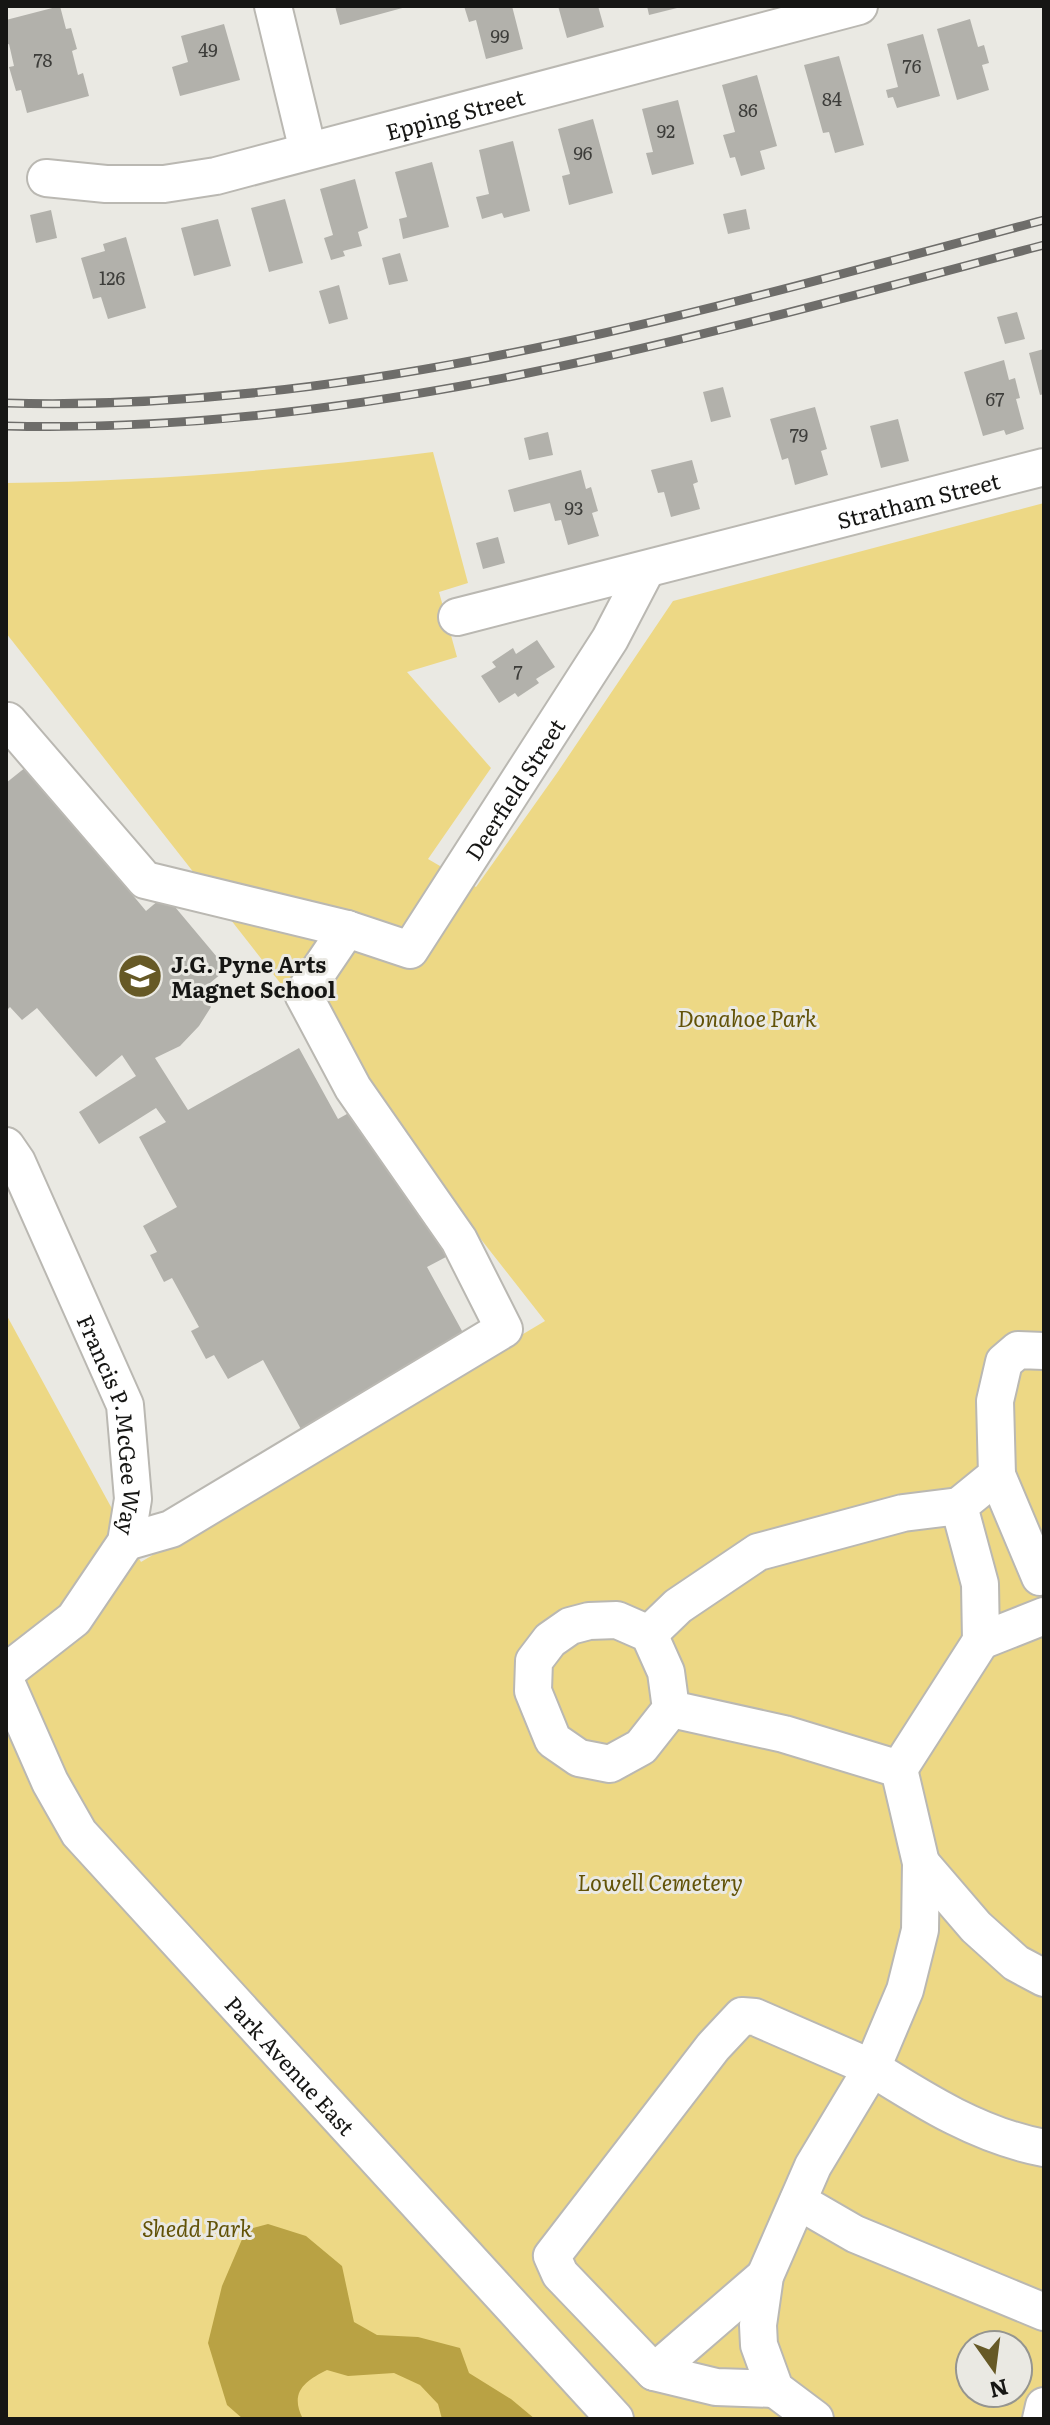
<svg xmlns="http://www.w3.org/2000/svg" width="1050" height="2425" font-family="Literata,serif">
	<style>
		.green { fill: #edd885; fill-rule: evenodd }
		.water { fill: #b9a244 }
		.building { fill: #b2b1ab }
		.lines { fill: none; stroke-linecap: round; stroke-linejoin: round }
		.minor-casing { stroke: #bab8b2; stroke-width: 40 }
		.minor { stroke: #fff; stroke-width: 36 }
		.rail-casing { stroke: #6e6d6a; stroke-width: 9 }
		.rail { stroke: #eae9e3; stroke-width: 6; stroke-dasharray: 18; stroke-linecap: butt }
		.labels { text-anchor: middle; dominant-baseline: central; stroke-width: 6; stroke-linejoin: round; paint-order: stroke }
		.number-label { font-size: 18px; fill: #3d3d3a }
		.street-label { font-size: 22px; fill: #161614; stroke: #eae9e3 }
		.poi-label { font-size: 22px; font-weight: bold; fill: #161614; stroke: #eae9e3; text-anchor: start }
		.park-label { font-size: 22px; font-style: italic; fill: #625207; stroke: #eae9e3 }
	</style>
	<rect width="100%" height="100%" fill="#eae9e3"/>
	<path class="green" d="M433 452 468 583 439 592 457 657 407 672 491 768 428 859 476 887 557 773 673 601 1044 503V2419H6V1314L141 1562 545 1321 6 633V483C149 481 291 470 433 452ZM970 2345H1018V2393H970Z"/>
	<path class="water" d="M268 2224 306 2236 342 2266 354 2322 377 2335 418 2337 460 2348 469 2373 511 2399 535 2419H442L438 2404 420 2385 394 2373 348 2376 327 2370C305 2381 289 2392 303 2419H243L227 2405 208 2343 222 2286 246 2230Z"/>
	<path class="building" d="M60 6 66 29 71 28 77 49 72 51 78 75 83 73 89 96 27 113 21 90 16 91 9 67 14 66 9 44 6 45V20Z
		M335 6H406V7L340 25Z
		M464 6H512L523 49 486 59 476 20 469 22Z
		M558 6H598L604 27 567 38Z
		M647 6H681V7L649 15Z
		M970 19 978 47 984 45 989 63 982 65 989 90 957 100 937 29Z
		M224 24 240 80 180 96 172 67 188 62 181 36Z
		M923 34 940 96 897 108 893 97 888 98 886 90 898 87 887 44Z
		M839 56 864 145 835 153 829 132 823 133 804 65Z
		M757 75 777 146 760 151 765 169 741 176 735 157 730 158 723 135 735 132 722 85Z
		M678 100 694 164 652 175 646 153 653 152 642 109Z
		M593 119 613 193 569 205 562 176 570 174 558 129Z
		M513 141 530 211 504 218 502 213 482 219 476 197 489 194 479 150Z
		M432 162 449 227 403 239 399 219 407 217 395 172Z
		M355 179 368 228 358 232 362 246 343 251 345 256 331 260 324 238 333 235 320 189Z
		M285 199 303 263 269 272 251 208Z
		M746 209 750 229 728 234 723 214Z
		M51 210 57 238 36 243 30 215Z
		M218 219 231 266 194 276 181 228Z
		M126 237 146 308 108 319 101 297 93 299 81 258 105 251 103 244Z
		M400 253 408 281 389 285 382 258Z
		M339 285 348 319 329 324 319 291Z
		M1017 312 1025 339 1005 344 997 317Z
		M1044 349V394L1040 395 1029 353Z
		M1004 360 1009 380 1015 378 1020 398 1016 399 1024 429 1006 435 1004 430 983 436 964 372Z
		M723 387 731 417 711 422 703 392Z
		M815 407 827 449 821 451 828 475 795 485 788 458 782 460 770 419Z
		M898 419 909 461 881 468 870 426Z
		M548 432 553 455 529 460 524 438Z
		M692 460 698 482 693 484 700 509 671 517 664 492 658 493 651 470Z
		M581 470 586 489 591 487 598 511 592 513 599 536 568 545 561 520 555 521 550 503 514 512 508 490Z
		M498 537 505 563 483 569 476 543Z
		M537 640 555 667 536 679 539 683 518 697 515 693 499 703 481 676 496 667 492 662 513 648 516 654Z
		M26 767 146 911 165 895 227 969 199 992 211 1007 199 1026 180 1046 155 1058 188 1110 299 1048 338 1119 363 1105 446 1257 427 1267 467 1340 302 1431 263 1360 228 1379 214 1355 206 1359 191 1331 199 1327 172 1278 164 1282 150 1255 157 1252 143 1226 177 1207 139 1137 166 1122 156 1108 99 1144 79 1112 136 1076 122 1055 96 1077 37 1008 22 1020 10 1007 6 1011V783Z"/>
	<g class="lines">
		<g class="minor-casing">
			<g id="minor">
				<path d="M273 6 308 151"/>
				<path id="s1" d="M46 178 106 184H164L216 176 859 6"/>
				<path id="s2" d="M457 617 1044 467"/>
				<path id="s3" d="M8 721 145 880 347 929 410 950 610 639 646 570"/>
				<path id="s4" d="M6 1146 17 1162 125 1405 133 1499 126 1542 74 1619 6 1672"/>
				<path d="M1044 1351 1018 1350 1004 1362 995 1401 997 1475 959 1506 980 1584 981 1641 1044 1616"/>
				<path d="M997 1475 1040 1577"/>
				<path d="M126 1542 171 1529 504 1329 459 1240 353 1088 303 994 347 929"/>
				<path d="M649 1634 678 1606 758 1552 903 1513 959 1506"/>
				<path id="s5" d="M6 1682 50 1782 79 1833 615 2419"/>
				<path d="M899 1769 981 1641"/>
				<path d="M921 1863 976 1927 1016 1963 1044 1978"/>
				<path d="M798 2201 855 2234 1044 2312"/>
				<path d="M765 2276 654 2372 716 2387 775 2389"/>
				<path d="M654 2372 560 2274 552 2256 713 2047 742 2016 755 2017 872 2068 905 1990 920 1930 921 1863 899 1769 784 1734 671 1709 641 1747 610 1764 579 1758 553 1740 533 1691 534 1661 550 1640 570 1626 589 1621 617 1620 649 1634 666 1672 671 1709"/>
				<path d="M815 2419 775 2389 759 2345 758 2325 765 2276 813 2166 872 2068C926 2102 980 2136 1044 2148"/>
				<path d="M1041 2419 1044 2406"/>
			</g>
		</g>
		<use href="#minor" class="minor"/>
		<g class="rail-casing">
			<path id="rail" d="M6 403C361 413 704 310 1044 220
				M6 426C361 435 704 335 1044 245"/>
		</g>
		<use href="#rail" class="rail"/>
	</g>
	<defs>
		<g id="school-disc" transform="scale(2.3)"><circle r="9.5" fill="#665926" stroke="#eae9e3"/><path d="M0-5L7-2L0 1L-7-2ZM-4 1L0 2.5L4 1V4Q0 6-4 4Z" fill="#fff"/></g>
	</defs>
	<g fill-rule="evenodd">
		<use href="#school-disc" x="140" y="976"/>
	</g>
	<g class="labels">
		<g class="number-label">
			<text x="500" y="35">99</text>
			<text x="208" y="49">49</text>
			<text x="43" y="59">78</text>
			<text x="912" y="65">76</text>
			<text x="832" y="98">84</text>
			<text x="748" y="109">86</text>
			<text x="666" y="130">92</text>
			<text x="583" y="152">96</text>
			<text x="112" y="277">126</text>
			<text x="995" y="398">67</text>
			<text x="799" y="434">79</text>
			<text x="574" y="507">93</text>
			<text x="518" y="671">7</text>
		</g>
		<g class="street-label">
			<text stroke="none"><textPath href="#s1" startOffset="418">Epping Street</textPath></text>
			<text stroke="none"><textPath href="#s2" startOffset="476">Stratham Street</textPath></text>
			<text stroke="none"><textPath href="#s3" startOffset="676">Deerfield Street</textPath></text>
			<text stroke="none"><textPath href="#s4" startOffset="302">Francis P. McGee Way</textPath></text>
			<text stroke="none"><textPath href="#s5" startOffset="482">Park Avenue East</textPath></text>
		</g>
		<g class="poi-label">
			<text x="171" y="963">J.G. Pyne Arts<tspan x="171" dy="25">Magnet School</tspan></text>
		</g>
		<g class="park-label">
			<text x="747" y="1017">Donahoe Park</text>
			<text x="660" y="1881">Lowell Cemetery</text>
			<text x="197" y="2227">Shedd Park</text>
		</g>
	</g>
	<rect width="1050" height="2425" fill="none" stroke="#161614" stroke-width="16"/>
	<g transform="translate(994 2369) rotate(166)"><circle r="38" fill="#eae9e3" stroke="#959590" stroke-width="2"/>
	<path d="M0-6L14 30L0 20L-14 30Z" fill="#665926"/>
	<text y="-12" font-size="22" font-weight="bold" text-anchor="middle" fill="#161614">N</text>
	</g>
</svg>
